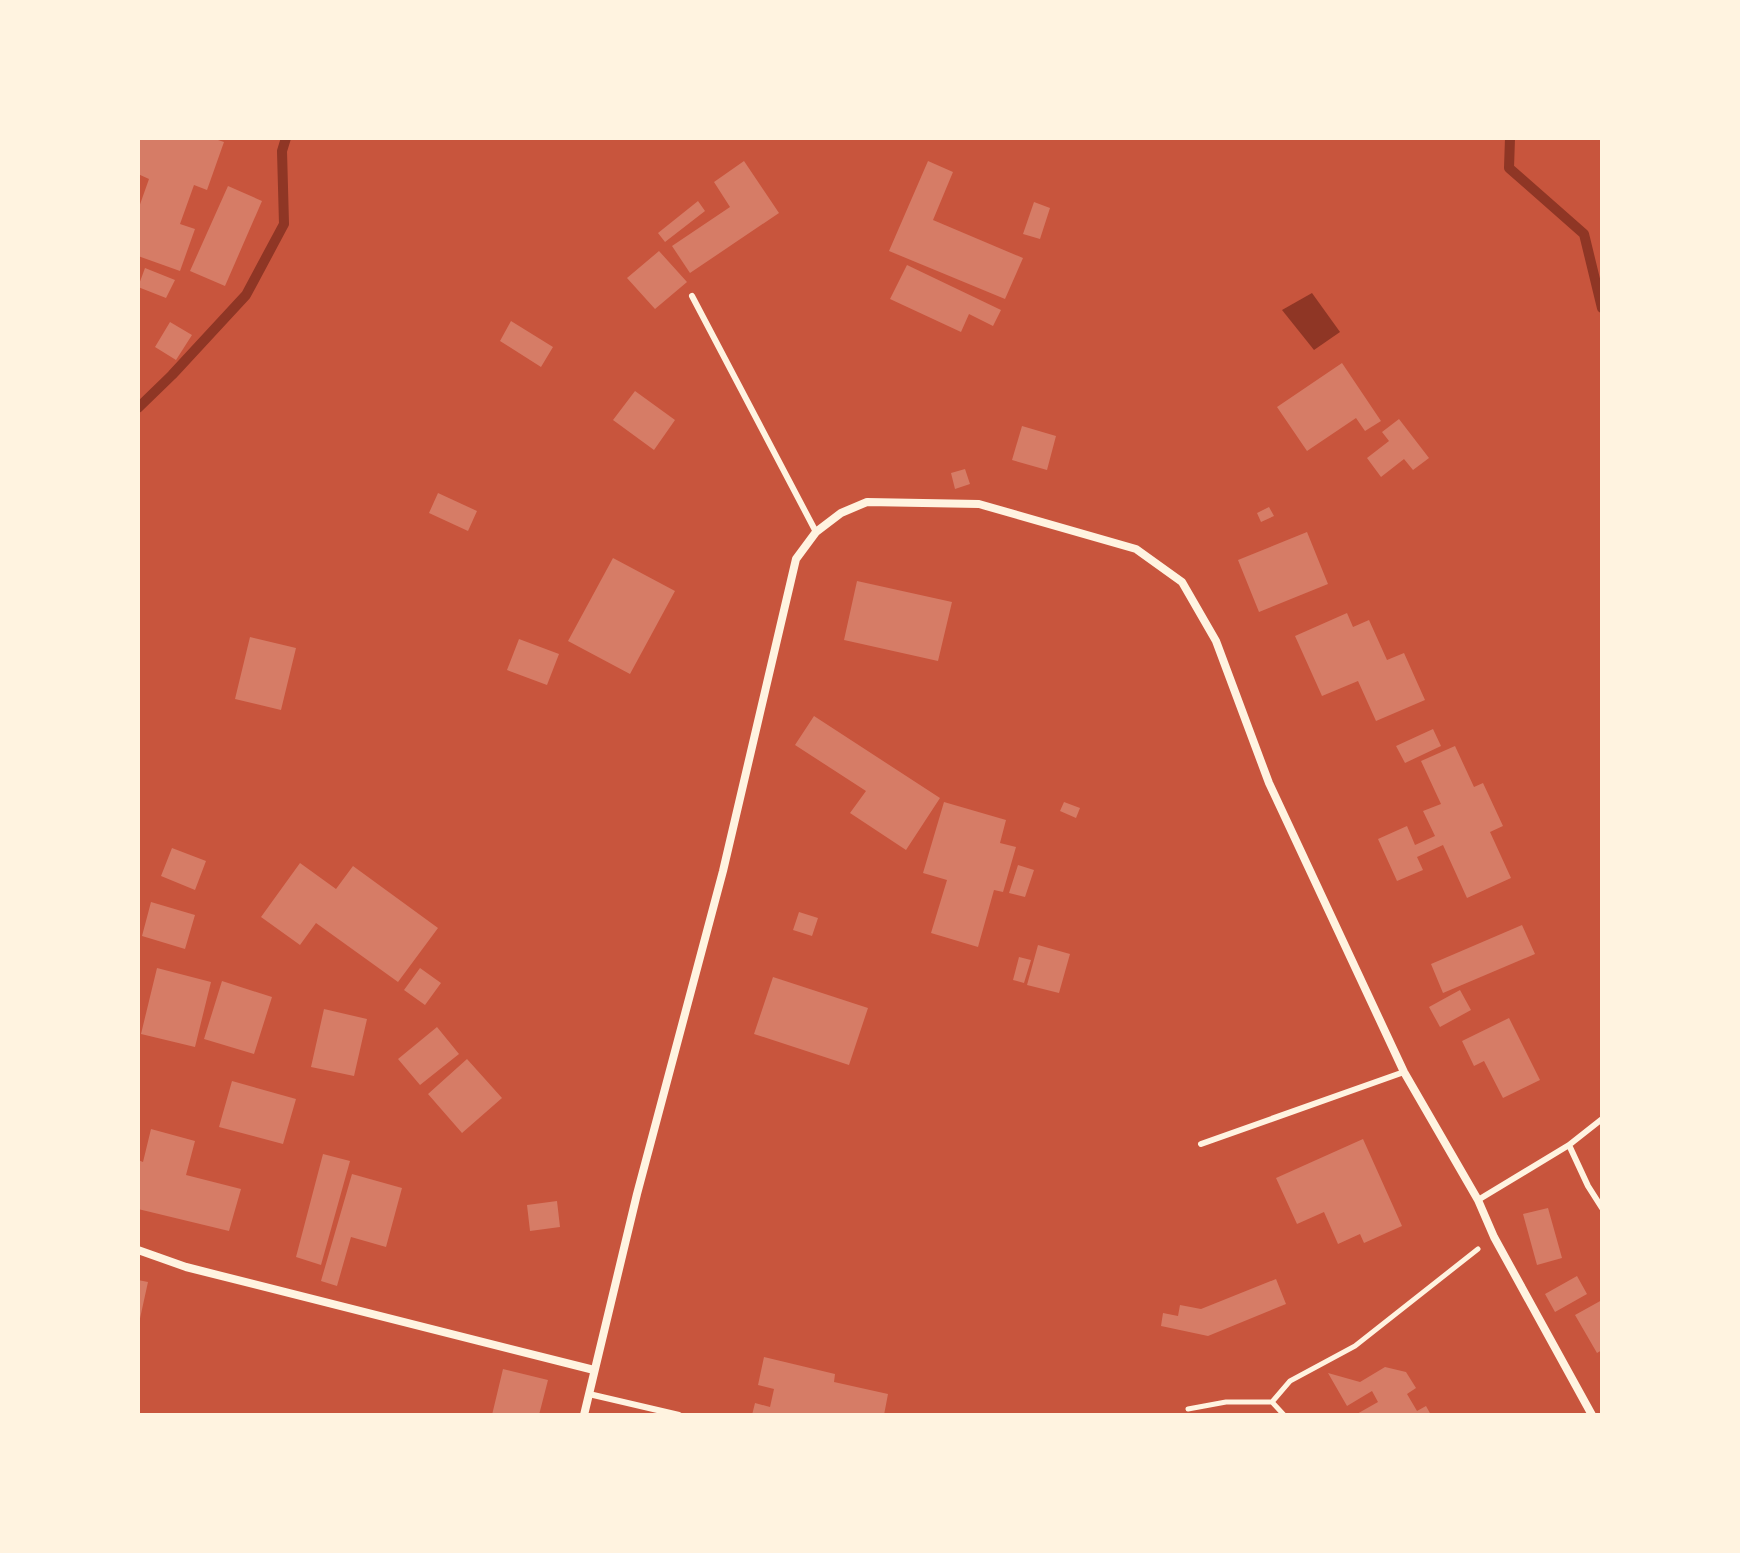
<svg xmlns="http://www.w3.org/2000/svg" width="1740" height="1553" font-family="Montserrat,sans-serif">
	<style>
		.water { fill: #8f3625 }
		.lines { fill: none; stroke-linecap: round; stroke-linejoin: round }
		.stream { stroke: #8f3625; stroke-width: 10 }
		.building { fill: #d67c66 }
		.path { stroke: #fff3e0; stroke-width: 5 }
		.service { stroke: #fff3e0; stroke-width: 6 }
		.minor { stroke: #fff3e0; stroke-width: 8 }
	</style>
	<rect width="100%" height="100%" fill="#c8553d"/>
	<path class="water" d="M1312 293 1340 332 1314 350 1282 310Z"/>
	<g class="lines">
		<path class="stream" d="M1510 138 1509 168 1584 234 1602 308
			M138 408 172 375 246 295 284 224 282 151 286 138"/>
	</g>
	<path class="building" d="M138 138H212L224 142 207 190 194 185 180 224 195 229 180 271 138 256V210L149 179 138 174Z
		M744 161 779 213 690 273 672 246 730 207 714 182Z
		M928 161 953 172 933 220 1023 258 1005 299 889 251Z
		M228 186 262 201 225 286 190 271Z
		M698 201 705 211 665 242 658 233Z
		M1034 202 1050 208 1040 239 1023 234Z
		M659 251 687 282 655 309 627 278Z
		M907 265 1001 310 993 326 969 314 961 332 890 299Z
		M145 268 175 280 166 298 138 287Z
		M511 321 553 347 541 367 500 341Z
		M170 322 192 335 176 360 155 347Z
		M1342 363 1381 421 1365 431 1356 418 1307 451 1277 407Z
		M635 391 675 420 654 450 613 420Z
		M1399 419 1429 458 1413 470 1404 459 1381 477 1367 458 1389 441 1382 432Z
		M1022 426 1056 436 1047 470 1012 460Z
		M965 469 970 484 955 489 951 473Z
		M438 493 477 511 468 531 429 513Z
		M1269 507 1274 516 1261 522 1257 513Z
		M1307 532 1328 584 1259 612 1238 560Z
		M613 558 675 591 630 674 568 641Z
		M857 581 952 602 938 661 844 640Z
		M1347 613 1353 627 1369 620 1387 660 1404 653 1425 700 1376 721 1358 681 1322 696 1295 636Z
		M250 637 296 648 281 710 235 699Z
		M519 639 559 654 547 685 507 670Z
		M814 716 940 798 906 850 850 813 866 791 795 745Z
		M1433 729 1441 746 1405 763 1396 746Z
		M1455 746 1474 787 1483 783 1503 826 1490 832 1511 878 1467 898 1443 845 1417 857 1423 870 1397 881 1378 839 1407 826 1415 845 1435 836 1423 811 1441 804 1421 761Z
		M944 802 1006 820 1000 843 1016 847 1003 892 994 890 978 947 931 933 947 880 923 873Z
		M1064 802 1080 808 1076 818 1060 811Z
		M172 848 206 861 195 890 161 876Z
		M300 863 336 889 353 866 438 928 398 982 316 923 300 945 261 917Z
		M1018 865 1034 870 1025 897 1009 893Z
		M151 902 195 915 185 949 142 936Z
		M799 912 818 918 812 936 793 930Z
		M1522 925 1535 954 1443 993 1431 964Z
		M1038 945 1070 954 1059 993 1027 985Z
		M1019 957 1031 960 1024 983 1013 980Z
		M157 968 211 982 195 1047 141 1034Z
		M420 968 441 983 425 1005 404 990Z
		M773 977 868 1008 849 1065 754 1034Z
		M222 981 272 997 254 1054 204 1039Z
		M1460 990 1471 1010 1440 1027 1429 1007Z
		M324 1009 367 1019 354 1076 311 1067Z
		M1509 1018 1540 1080 1503 1098 1484 1061 1474 1066 1462 1041Z
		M437 1027 459 1054 420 1085 398 1059Z
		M467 1059 502 1098 462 1133 428 1094Z
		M232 1081 296 1099 283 1144 219 1127Z
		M151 1129 195 1141 186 1175 241 1189 229 1231 138 1209V1160L143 1162Z
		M1363 1139 1402 1226 1364 1243 1360 1234 1338 1244 1324 1212 1297 1224 1276 1178Z
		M323 1154 350 1161 321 1265 296 1257Z
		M352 1174 402 1188 386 1247 351 1237 337 1286 321 1281Z
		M557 1201 560 1227 530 1231 527 1205Z
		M1548 1208 1562 1258 1537 1265 1523 1214Z
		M1577 1276 1587 1294 1555 1312 1545 1294Z
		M1276 1279 1286 1304 1208 1336 1161 1326 1163 1313 1178 1316 1180 1305 1201 1309Z
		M138 1280 148 1282 139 1323H138Z
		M1602 1300V1350L1597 1353 1575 1315Z
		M764 1357 835 1374 834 1382 888 1394 884 1415H752L755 1403 770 1407 774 1389 758 1385Z
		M1385 1367 1406 1372 1416 1388 1407 1394 1417 1411 1426 1406 1431 1415H1355L1378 1402 1372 1391 1347 1406 1328 1373 1360 1382Z
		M503 1369 548 1380 539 1415H492Z"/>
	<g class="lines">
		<path class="path" d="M1272 1402 1290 1381 1355 1346 1478 1249
			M1188 1409 1226 1402H1272L1284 1415"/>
		<path class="service" d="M692 296 816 532
			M1201 1144 1404 1072
			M1569 1145 1588 1186 1602 1208
			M1478 1200 1569 1145 1602 1119
			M589 1394 679 1415"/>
		<path class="minor" d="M138 1250 186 1267 594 1370
			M584 1415 637 1194 723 871 796 559 816 532 841 513 867 502 979 504 1136 549 1182 582 1216 641 1269 783 1404 1072 1478 1200 1494 1237 1592 1415"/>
	</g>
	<rect width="1740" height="1553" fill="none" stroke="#fff3e0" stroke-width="280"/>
</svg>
